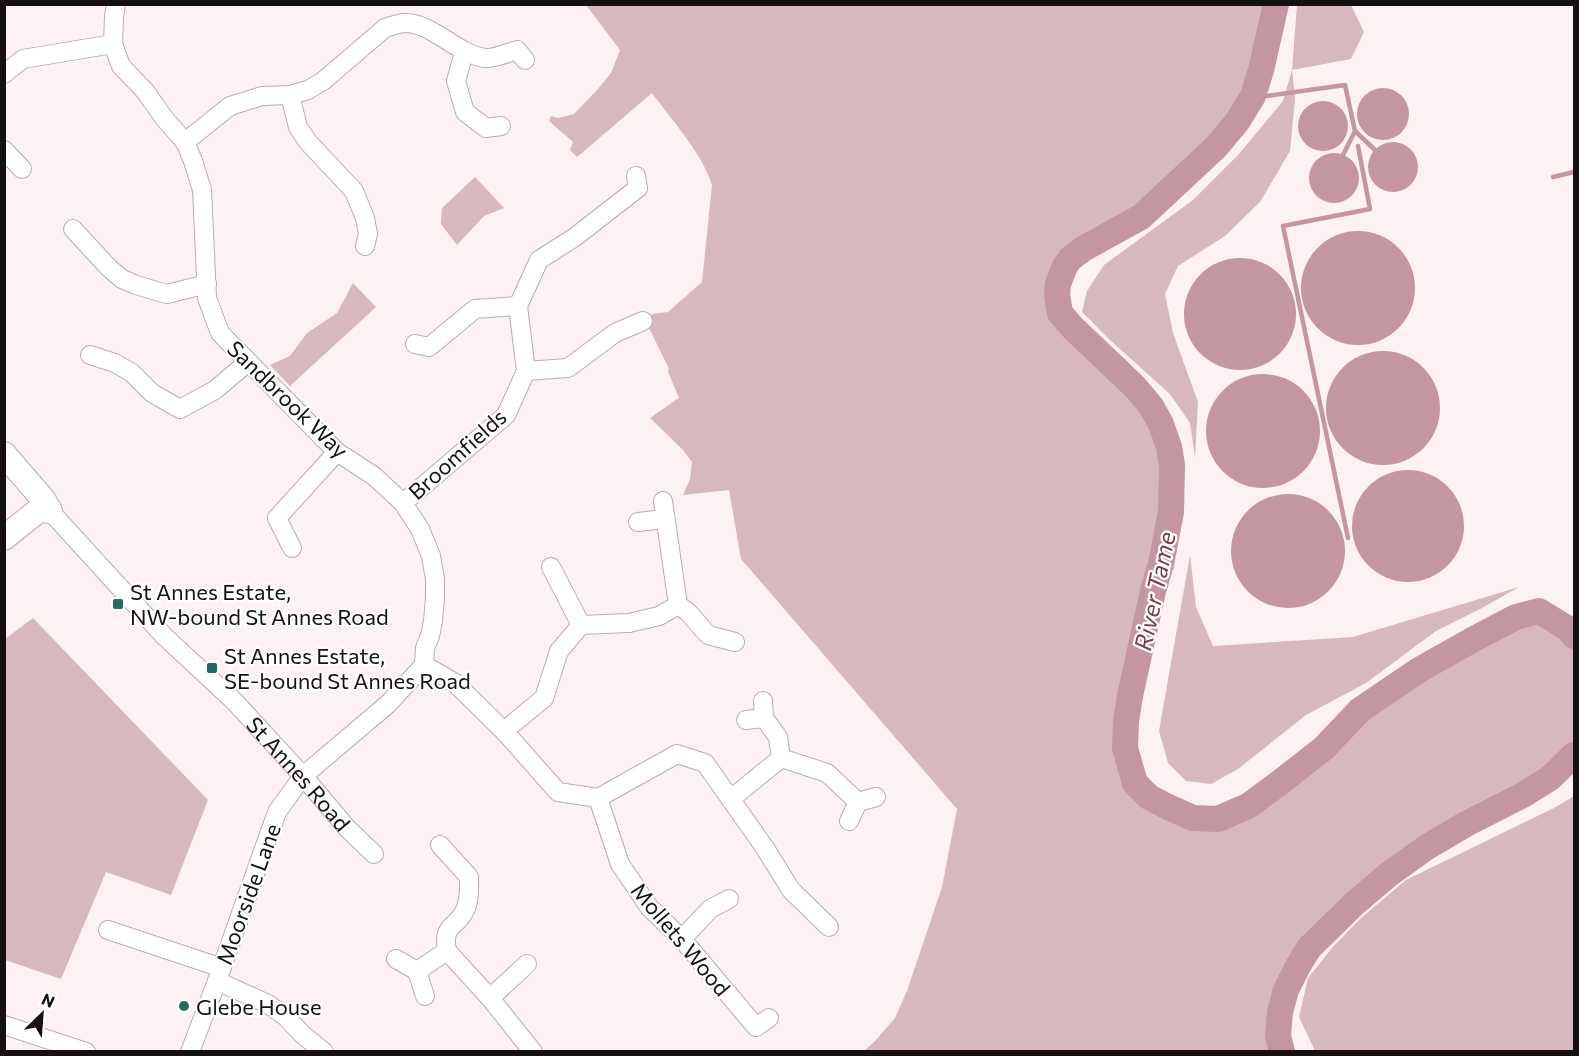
<svg xmlns="http://www.w3.org/2000/svg" width="1579" height="1056" font-family="Commissioner,sans-serif">
	<style>
		.green { fill: #d6b8be }
		.water { fill: #c396a1 }
		.lines { fill: none; stroke-linecap: round; stroke-linejoin: round }
		.stream { stroke: #c396a1; stroke-width: 4.5 }
		.river { stroke: #c396a1; stroke-width: 26 }
		.street-casing { stroke: #bdabae; stroke-width: 20 }
		.secondary-casing { stroke: #bdabae; stroke-width: 26 }
		.street { stroke: #fff; stroke-width: 18 }
		.secondary { stroke: #fff; stroke-width: 24 }
		.poi-dot { fill: #246c62; stroke: #fff; stroke-width: 2 }
		.labels { text-anchor: middle; dominant-baseline: central; stroke-width: 4.5; stroke-linejoin: round; paint-order: stroke }
		.street-label { font-size: 22px; fill: #171012; stroke: #fff }
		.poi-label { font-size: 22px; fill: #171012; stroke: #fff; text-anchor: start }
		.water-label { font-size: 24px; font-style: italic; fill: #783c4d; stroke: #fff }
	</style>
	<rect width="100%" height="100%" fill="#fdf1f3"/>
	<path class="green" d="M586 5H1276L1261 70 1253 96 1237 122 1216 147 1141 217 1083 249 1071 259 1065 266 1058 284 1057 295 1060 313 1073 328 1135 387 1151 406 1161 424 1169 447 1172 465 1173 486 1171 512 1162 564 1153 591 1130 696 1126 722 1125 748 1135 783 1149 797 1168 807 1193 818 1218 819 1248 806 1278 784 1324 748 1360 710 1419 670 1474 639 1516 617 1539 611 1567 628 1574 636V755L1550 778 1523 795 1466 824 1427 847 1388 875 1355 903 1309 948 1298 966 1286 990 1280 1011 1278 1036 1282 1051H864L875 1041 895 1018 907 991 942 887 957 809 741 559 729 490 683 495 690 479 692 462 683 450 650 418 679 398 668 372 669 369 649 328 652 314 668 312 702 282 712 185C702 153 671 119 652 93L577 157 570 150 573 142 549 121 551 116 558 118 574 114 597 90 611 73 620 50Z
		M1297 5H1351L1364 32 1351 59 1292 70 1295 99 1290 151 1260 202 1225 236 1178 266 1165 294 1173 333 1198 402 1195 457 1190 423 1170 394 1110 340 1082 312 1087 291 1104 265 1193 200 1238 155 1283 101 1292 70Z
		M475 177 504 208 484 216 457 245 441 224 442 208Z
		M353 283 376 307 290 386 270 365 290 356 307 333 337 313Z
		M1190 555 1196 607 1213 646 1353 637 1519 587 1482 608 1436 631 1366 683 1306 715 1238 769 1211 784 1186 781 1168 763 1159 731Z
		M33 618 208 800 171 895 106 872 61 979 5 960V639Z
		M1574 796V1051H1315L1299 1017 1308 978 1332 948 1361 918 1406 880 1554 808Z"/>
	<path class="water" d="M1357 114a26 26 0 1 1 52 0a26 26 0 1 1-52 0Z
		M1298 126a25 25 0 1 1 50 0a25 25 0 1 1-50 0Z
		M1368 167a25 25 0 1 1 50 0a25 25 0 1 1-50 0Z
		M1309 178a25 25 0 1 1 50 0a25 25 0 1 1-50 0Z
		M1301 288a57 57 0 1 1 114 0a57 57 0 1 1-114 0Z
		M1184 314a56 56 0 1 1 112 0a56 56 0 1 1-112 0Z
		M1326 408a57 57 0 1 1 114 0a57 57 0 1 1-114 0Z
		M1206 431a57 57 0 1 1 114 0a57 57 0 1 1-114 0Z
		M1352 526a56 56 0 1 1 112 0a56 56 0 1 1-112 0Z
		M1231 551a57 57 0 1 1 114 0a57 57 0 1 1-114 0Z"/>
	<g class="lines">
		<path class="stream" d="M1252 98 1345 85 1355 131 1343 155
			M1355 131 1375 150
			M1553 177 1574 172
			M1348 538 1283 226 1370 209 1358 146"/>
		<path class="river" d="M1276 4 1261 70 1253 96 1237 122 1216 147 1141 217 1083 249 1070 259 1065 266 1058 284 1057 295 1060 313 1073 328 1135 387 1151 406 1161 424 1169 447 1172 465 1171 512 1161 564 1153 591 1130 696 1126 721 1125 748 1135 783 1149 797 1168 807 1193 818 1218 819 1248 806 1278 784 1324 748 1360 710 1419 670 1474 639 1516 617 1539 611 1567 628 1574 636
			M1282 1052 1278 1036 1280 1012 1286 990 1298 966 1309 948 1355 903 1388 875 1427 847 1466 824 1523 795 1550 778 1574 755"/>
		<g class="street-casing">
			<g id="street">
				<path d="M116 4 114 17 113 44 121 66 145 91 164 118 185 142 193 161 202 190 207 298 220 333 337 452 374 476 403 503 420 529 431 556 435 579V598L433 621 430 636 425 648 424 665 388 704 303 776 277 812 217 981 190 1052"/>
				<path d="M464 52 456 81 465 112 486 128 501 126"/>
				<path d="M4 74 23 59 113 44"/>
				<path d="M290 95 298 127 308 142 354 191 365 218 368 234 365 246"/>
				<path d="M185 142 230 106 262 96 290 95 308 90 323 81 385 28C391 26 397 24 404 23 432 22 456 54 485 58 494 59 507 53 517 50L525 60"/>
				<path d="M4 150 22 169"/>
				<path d="M73 229 109 268 122 279 136 285 167 294 207 284"/>
				<path d="M415 344 429 347 475 309 518 306"/>
				<path d="M90 355 115 363 132 373 152 393 180 409 215 390 248 362"/>
				<path d="M526 371 568 368 615 333 643 321"/>
				<path d="M403 503 506 415 526 371 518 306 539 260 575 237 638 188 636 176"/>
				<path id="s1" d="M50 511 164 636 235 702 303 776 347 828 374 854"/>
				<path d="M638 522 665 519"/>
				<path d="M292 548 277 518 337 452"/>
				<path d="M551 567 581 625"/>
				<path d="M678 605 688 612 708 635 735 642"/>
				<path d="M424 665 455 683 504 731 558 792 598 798 677 754 705 763 765 848 791 890 829 927"/>
				<path d="M763 701 764 718 778 737 781 758 827 773 858 802 849 821"/>
				<path d="M746 720 764 718"/>
				<path d="M504 731 544 698 559 651 581 625 629 623 659 616 678 605 663 501"/>
				<path d="M598 798 620 864 649 907 682 939 756 1027 769 1018"/>
				<path d="M731 799 781 758"/>
				<path d="M858 802 876 797"/>
				<path d="M440 845 469 877C469 888 470 900 465 910 457 929 442 922 447 951"/>
				<path d="M108 930 222 968"/>
				<path d="M682 939 710 909 729 899"/>
				<path d="M447 951 490 998 533 1052"/>
				<path d="M396 959 417 971 447 951"/>
				<path d="M417 971 425 996"/>
				<path d="M217 981 268 1004 286 1017 302 1034 324 1052"/>
				<path d="M490 998 527 964"/>
				<path d="M4 1025 86 1052"/>
			</g>
		</g>
		<g class="secondary-casing">
			<path id="secondary" d="M4 454 43 499 50 511
				M4 538 39 510 50 511"/>
		</g>
		<use href="#street" class="street"/>
		<use href="#secondary" class="secondary"/>
	</g>
	<g class="poi-dot">
		<rect x="112" y="598" width="12" height="12" rx="3"/>
		<rect x="206" y="662" width="12" height="12" rx="3"/>
		<circle cx="184" cy="1006" r="6"/>
	</g>
	<g class="labels">
		<g class="street-label">
			<text transform="translate(288 399) rotate(44)">Sandbrook Way</text>
			<text transform="translate(457 454) rotate(-42)">Broomfields</text>
			<text stroke="none"><textPath href="#s1" startOffset="362">St Annes Road</textPath></text>
			<text transform="translate(248 894) rotate(-70)">Moorside Lane</text>
			<text transform="translate(681 939) rotate(50)">Mollets Wood</text>
		</g>
		<g class="poi-label">
			<text x="130" y="591">St Annes Estate,<tspan x="130" dy="25">NW-bound St Annes Road</tspan></text>
			<text x="224" y="655">St Annes Estate,<tspan x="224" dy="25">SE-bound St Annes Road</tspan></text>
			<text x="196" y="1006">Glebe House</text>
		</g>
		<g class="water-label">
			<text transform="translate(1154 591) rotate(-78)">River Tame</text>
		</g>
	</g>
	<rect width="1579" height="1056" fill="none" stroke="#171012" stroke-width="12"/>
	<g transform="translate(42 1014) rotate(25)" stroke="#ffffff" stroke-width="4.5" paint-order="stroke">
	<path d="M0-4.5L10 22L0 15L-10 22Z" fill="#171012"/>
	<text y="-9" font-size="16" font-weight="bold" text-anchor="middle" fill="#171012">N</text>
	</g>
</svg>
